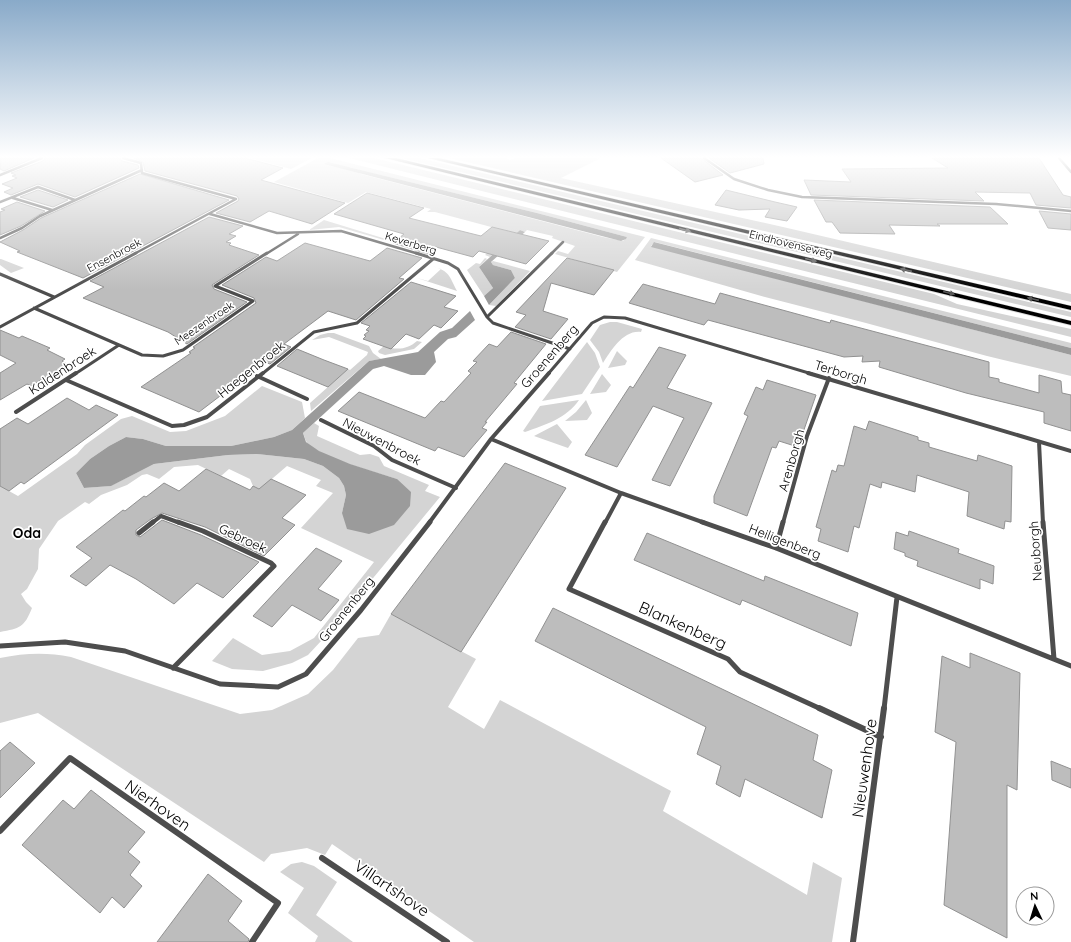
<svg xmlns="http://www.w3.org/2000/svg" width="1071" height="942" font-family="Quicksand,sans-serif">
	<style>
		.green { fill: #d4d4d4; fill-rule: evenodd }
		.water { fill: #9b9b9b }
		.building { fill: #bdbdbd; stroke: #919191 }
		.lines { fill: none; stroke-linecap: round; stroke-linejoin: round }
		.primary-casing { stroke: #dbdbdb; stroke-width: 1 }
		.street-far4 { stroke: #4d4d4d; stroke-width: 2.5 }
		.street-far3 { stroke: #4d4d4d; stroke-width: 3 }
		.street-far2 { stroke: #4d4d4d; stroke-width: 4 }
		.street-far1 { stroke: #4d4d4d; stroke-width: 5 }
		.street { stroke: #4d4d4d; stroke-width: 6 }
		.primary { fill: #000; fill-rule: evenodd }
		.oneway { fill: #595959 }
		.labels { text-anchor: middle; dominant-baseline: central; stroke-width: 3.5; stroke-linejoin: round; paint-order: stroke }
		.far-street-label { font-size: 11px; fill: #000; stroke: #fff }
		.street-label { font-size: 13px; fill: #000; stroke: #fff }
		.neighbourhood-label { font-size: 14px; font-weight: bold; fill: #000; stroke: #fff }
		.near-street-label { font-size: 16px; fill: #000; stroke: #fff }
	</style>
	<rect width="100%" height="100%" fill="#fff"/>
	<path class="green" d="M250 158H312L291 169Z
		M318 158H330L645 237 617 272 555 254 558 251 568 254 575 246 552 238 553 236 527 230 525 232 520 230 490 257 485 255 510 232 435 212H427L431 209 366 192 348 203 274 182ZM348 167 537 213 627 237 623 241 603 237 361 174Z
		M349 158H374L934 294 957 304 1071 329V337Z
		M401 158H419L1071 312V317Z
		M449 158H506L510 160 515 158H597L599 159 561 178 783 227 1071 294V302Z
		M324 220 386 239 384 240 339 227 309 230Z
		M651 238 1071 343V348L655 242 651 246 1071 355V376L987 356 866 323 765 297 635 260Z
		M485 258 487 259 479 267 493 288 484 296 467 270 476 263 480 264Z
		M0 259H1L24 268 11 273 0 265Z
		M493 261 530 271 496 306 489 305 515 278 511 270 493 265 491 262Z
		M432 266C450 271 449 276 457 291L417 278 428 281 441 269Z
		M610 322H617L642 329 641 332C623 330 611 351 603 363L599 352 590 340 600 325Z
		M328 333H334L369 346 373 353 381 359 369 361 311 411 310 403 348 369 350 370 367 355 368 352 329 337 312 340 320 335Z
		M417 341 422 342 414 349 385 355 379 353 378 351 384 346C396 350 407 350 417 341Z
		M587 342 595 353 600 367 582 394 542 401Z
		M617 351 627 361 625 365 608 368Z
		M602 374 611 385 606 392 590 394Z
		M262 386 302 402 305 418 292 430 274 437 231 446H166L143 439 126 437 109 446 90 459 76 473 84 488 110 486 154 464 228 455 257 454 304 459 323 466 339 478 344 486 346 495 342 513 397 479C379 473 314 456 306 441 305 439 304 435 303 433L314 423 319 426 317 436 360 455 370 454 379 457 384 466 429 485 425 491 440 497 322 640 308 655 292 663 263 671 232 669 212 661 233 638 262 655 290 651 314 638 374 562 301 528 333 493 316 486 321 480 287 466 259 490 253 486 250 479 229 469 221 476 198 465 174 467 159 479 147 474 142 475 127 485 101 495 89 504 85 502 58 521 39 549 38 569 27 589 21 594 26 602 32 608C24 628 20 628 0 632V486L18 496 77 454 85 445 121 419 132 416 170 432 186 431 225 416Z
		M579 400C567 418 545 425 525 432L523 431 540 406Z
		M586 400 592 413 587 420 565 421 576 412Z
		M557 424 572 442 568 448 534 436Z
		M391 614 476 659 448 707 484 729 500 700 671 791 663 811 807 895 813 862 842 878 832 942H474L332 844 325 855 307 848 271 854 264 862 38 713 0 723V658C25 653 46 652 71 657L240 714 272 710 308 694 333 670 358 638 379 635Z
		M302 862 314 866 337 882 316 915 353 942H315L318 936 288 913 304 888 280 872 291 864Z"/>
	<path class="water" d="M328 162 537 213 627 237 626 239 621 241 324 164Z
		M520 230 525 232 491 262 493 265 511 270 515 278 489 305 484 296 493 288 479 267Z
		M654 242 1071 348V355L651 247Z
		M470 311 475 320 456 337 448 339 434 352 436 362 425 375H411L384 366 373 369 303 433 306 442 319 451 350 464 397 479 411 492 410 506 394 525 369 534 347 529 342 513 346 495 344 486 339 478 323 466 304 459 257 454 228 455 154 464 111 486 84 488 76 473 90 459 109 446 126 437 143 439 166 446H231L274 437 292 430 369 361 418 352 440 332 452 328Z"/>
	<path class="building" d="M0 158H34L4 171 0 169Z
		M45 158H120L122 161 138 165 139 168 75 197 38 184 11 195 4 192 13 188 2 184 17 178 12 176 16 175 11 173 43 161Z
		M134 158H245L283 168 261 180 345 203 312 224 269 211 250 222 216 213 238 201 239 199 237 196 145 171 143 162Z
		M661 158H701L723 175 695 182Z
		M709 158H763L764 164 730 173Z
		M932 158H1039L1063 195 1071 197V208L1036 205 1030 193 975 192 984 201 811 195 804 180 851 182 842 169 948 168Z
		M140 174 229 200 83 278 17 252 20 251 0 242 23 230 41 218Z
		M38 190 68 200 53 207 20 197Z
		M726 190 775 202 797 207 787 221 765 217 770 209 739 210 715 205Z
		M367 193 424 208 409 218 481 236 492 227 549 241 526 264 479 251 473 257 436 247 428 254 393 243 404 234 334 214Z
		M814 200 990 207 1008 224H937L940 226 889 225 895 234 840 233 832 222H826Z
		M17 202 45 211 21 226 0 235V212L5 210 1 209Z
		M1039 211 1071 214V230L1048 228Z
		M209 217 243 226 229 234 236 236 226 242 231 243 229 245 259 255 212 285 214 289 247 302 187 344 168 332 83 298 104 287 90 281Z
		M305 243 370 261 387 248 422 258 399 278 404 279 356 320 328 311 284 344 291 347 270 364 260 360 220 391 224 393 199 412 141 387 191 353 189 352 195 348 193 347 256 303 254 298 222 285 266 257 277 261Z
		M567 258 614 270 594 295 551 283 543 311 568 319 551 339 515 327 526 315 516 312Z
		M411 282 456 296 444 307 458 311 441 328 434 325 419 339 406 334 391 349 363 339 366 336 364 335 369 331 366 330 370 326 361 323Z
		M643 284 715 304 720 293 830 323 831 320 838 322 989 362V377L999 379V382L1039 393V375L1061 381 1062 393 1071 395V431L1044 423V412L966 393 879 367 880 361 862 362 863 356 844 357 708 320 704 325 629 303Z
		M0 330 19 338 22 336 50 348 47 350 65 359 62 361 67 364 31 386 27 384 0 400V373L16 363 0 355Z
		M511 332 546 344 514 383 517 384 485 422H487L482 428 487 430 464 457 438 447 435 451 338 411 359 392 425 418 441 401 444 402 471 373 468 371 477 362 473 361 489 344 497 347Z
		M659 347 686 355 667 388 712 403 670 486 652 480 684 418 653 406 617 467 585 455 630 386 633 388Z
		M297 349 324 360 348 369 328 387 277 366Z
		M767 380 816 395 798 447 779 441 776 448 772 447 747 516 714 503V496L748 416 744 414 756 387 763 390Z
		M67 398 89 410 96 405 118 415 24 484 21 482 9 491 0 486V429L17 418 28 424Z
		M869 421 918 437V440L929 443V447L977 461 978 455 1012 466 1011 522 1005 521 1004 529 967 516 969 492 917 475 915 492 882 482 881 488 870 484 859 528 854 526 848 552 818 541 821 529 816 527 832 470 836 472 838 465 844 466 854 426 866 430Z
		M505 463 566 488 461 652 391 614Z
		M206 469 250 490 253 486 259 489 271 479 306 495 282 518 295 525 264 556 205 527 162 513 151 519 136 530V535L140 537 162 520 201 535 259 562 223 598 197 583 174 604 136 579 110 565 86 586 70 576 92 558 76 547 123 510 125 511 144 496 146 497 164 483 179 491Z
		M909 531 959 549 958 553 994 566 993 584 980 579V589L917 566 918 561 905 556V553L894 549 896 532 908 536Z
		M647 533 764 581 765 576 858 613 851 646 742 600 740 605 634 560Z
		M316 548 342 561 318 589 339 600 321 621 292 605 272 627 253 616Z
		M553 608 818 735 813 760 832 770 822 818 745 779 740 797 716 784 721 766 697 754 706 727 535 641Z
		M970 653 1020 673 1017 790 1007 785V938L944 905 956 742 935 732 942 656 970 668Z
		M10 742 35 763 0 798V751Z
		M1051 761 1071 769V788L1052 780Z
		M91 790 145 832 128 852 140 862 130 875 142 886 124 908 112 897 100 913 22 845 63 800 74 809Z
		M208 874 242 901 228 921 249 939 248 942H157Z"/>
	<g class="lines">
		<g class="primary-casing">
			<path id="primary" d="M385 158H396L1071 321V325Z
				M428 158H439L1071 306V310Z"/>
		</g>
		<path class="street-far4" d="M123 158 141 163 142 173 236 199
			M704 158 734 179 768 190 802 197 996 204 1071 211
			M1059 158 1071 172
			M0 175 42 158
			M13 198 52 210
			M0 202 38 187 75 200
			M210 214 277 233 341 231 419 254
			M0 238 22 228 40 216 142 170
			M134 254 236 199
			M266 254 298 234
			M551 254 563 242"/>
		<path class="street-far3" d="M416 253 448 263 458 269 487 317 493 323 570 349
			M0 274 54 297
			M34 308 142 355 163 356 183 350 253 301 215 286 267 253
			M487 317 552 253
			M0 327 136 253
			M75 374 119 345
			M262 374 314 332 357 323 433 259
			M548 374 592 323 604 317 625 318 812 374"/>
		<path class="street-far2" d="M808 373 1071 451
			M257 376 307 399
			M66 380 172 426 184 425 207 417 263 373
			M16 412 76 373
			M321 420 374 446 392 460 456 488
			M491 439 621 493 705 523
			M1039 442 1043 523
			M152 523 161 516 180 523
			M429 523 491 439 549 373
			M605 523 621 493
			M783 523 807 436 829 378"/>
		<path class="street-far1" d="M605 522 569 589 728 659 740 672 821 709
			M702 522 776 548 1071 666
			M1043 522 1054 659
			M139 533 153 522
			M776 548 783 522
			M0 646 65 642 125 651 220 684 278 687 306 674 361 610 430 522
			M173 668 274 566 271 563 203 531 178 522
			M884 709 897 597"/>
		<path class="street" d="M819 708 881 737
			M0 831 70 758 278 903 252 942
			M322 858 447 942
			M853 942 884 708"/>
		<use href="#primary" class="primary"/>
	</g>
	<defs><path id="oneway-solid" d="M-6-.8H1V-3.2L6.5 0L1 3.2V.8H-6Z"/></defs>
	<g class="oneway">
		<use href="#oneway-solid" transform="translate(685 230) rotate(14)"/>
		<use href="#oneway-solid" transform="translate(811 260) rotate(14)"/>
		<use href="#oneway-solid" transform="translate(906 270) rotate(-167)"/>
		<use href="#oneway-solid" transform="translate(949 293) rotate(14)"/>
		<use href="#oneway-solid" transform="translate(1033 299) rotate(-167)"/>
	</g>
	<linearGradient id="sky" x2="0" y2="1"><stop stop-color="#89aac9"/><stop offset="0.54" stop-color="#fff"/><stop offset="1" stop-color="#fff" stop-opacity="0"/></linearGradient>
	<rect width="1071" height="290" fill="url(#sky)"/>
	<g class="labels">
		<g class="far-street-label">
			<text transform="translate(411 243) rotate(17)">Keverberg</text>
			<text transform="translate(791 244) rotate(14)">Eindhovenseweg</text>
			<text transform="translate(114 255) rotate(-28)">Ensenbroek</text>
			<text transform="translate(204 323) rotate(-34)">Meezenbroek</text>
		</g>
		<g class="street-label">
			<text transform="translate(549 356) rotate(-49)">Groenenberg</text>
			<text transform="translate(251 369) rotate(-39)">Haegenbroek</text>
			<text transform="translate(62 370) rotate(-33)">Kaldenbroek</text>
			<text transform="translate(841 372) rotate(17)">Terborgh</text>
			<text transform="translate(382 441) rotate(28)">Nieuwenbroek</text>
			<text transform="translate(791 460) rotate(-74)">Arenborgh</text>
			<text transform="translate(243 538) rotate(25)">Gebroek</text>
			<text transform="translate(785 541) rotate(21)">Heiligenberg</text>
			<text transform="translate(1035 551) rotate(-94)">Neuborgh</text>
			<text transform="translate(346 609) rotate(-51)">Groenenberg</text>
		</g>
		<g class="neighbourhood-label">
			<text x="27" y="533">Oda</text>
		</g>
		<g class="near-street-label">
			<text transform="translate(683 625) rotate(24)">Blankenberg</text>
			<text transform="translate(864 768) rotate(-82)">Nieuwenhove</text>
			<text transform="translate(158 805) rotate(35)">Nierhoven</text>
			<text transform="translate(392 888) rotate(34)">Villartshove</text>
		</g>
	</g>
	<g transform="translate(1035 906) rotate(356)"><circle r="19" fill="#ffffff" stroke="#999999"/>
	<path d="M0-3L7 15L0 10L-7 15Z" fill="#000000"/>
	<text y="-6" font-size="11" font-weight="bold" text-anchor="middle" fill="#000000">N</text>
	</g>
</svg>
